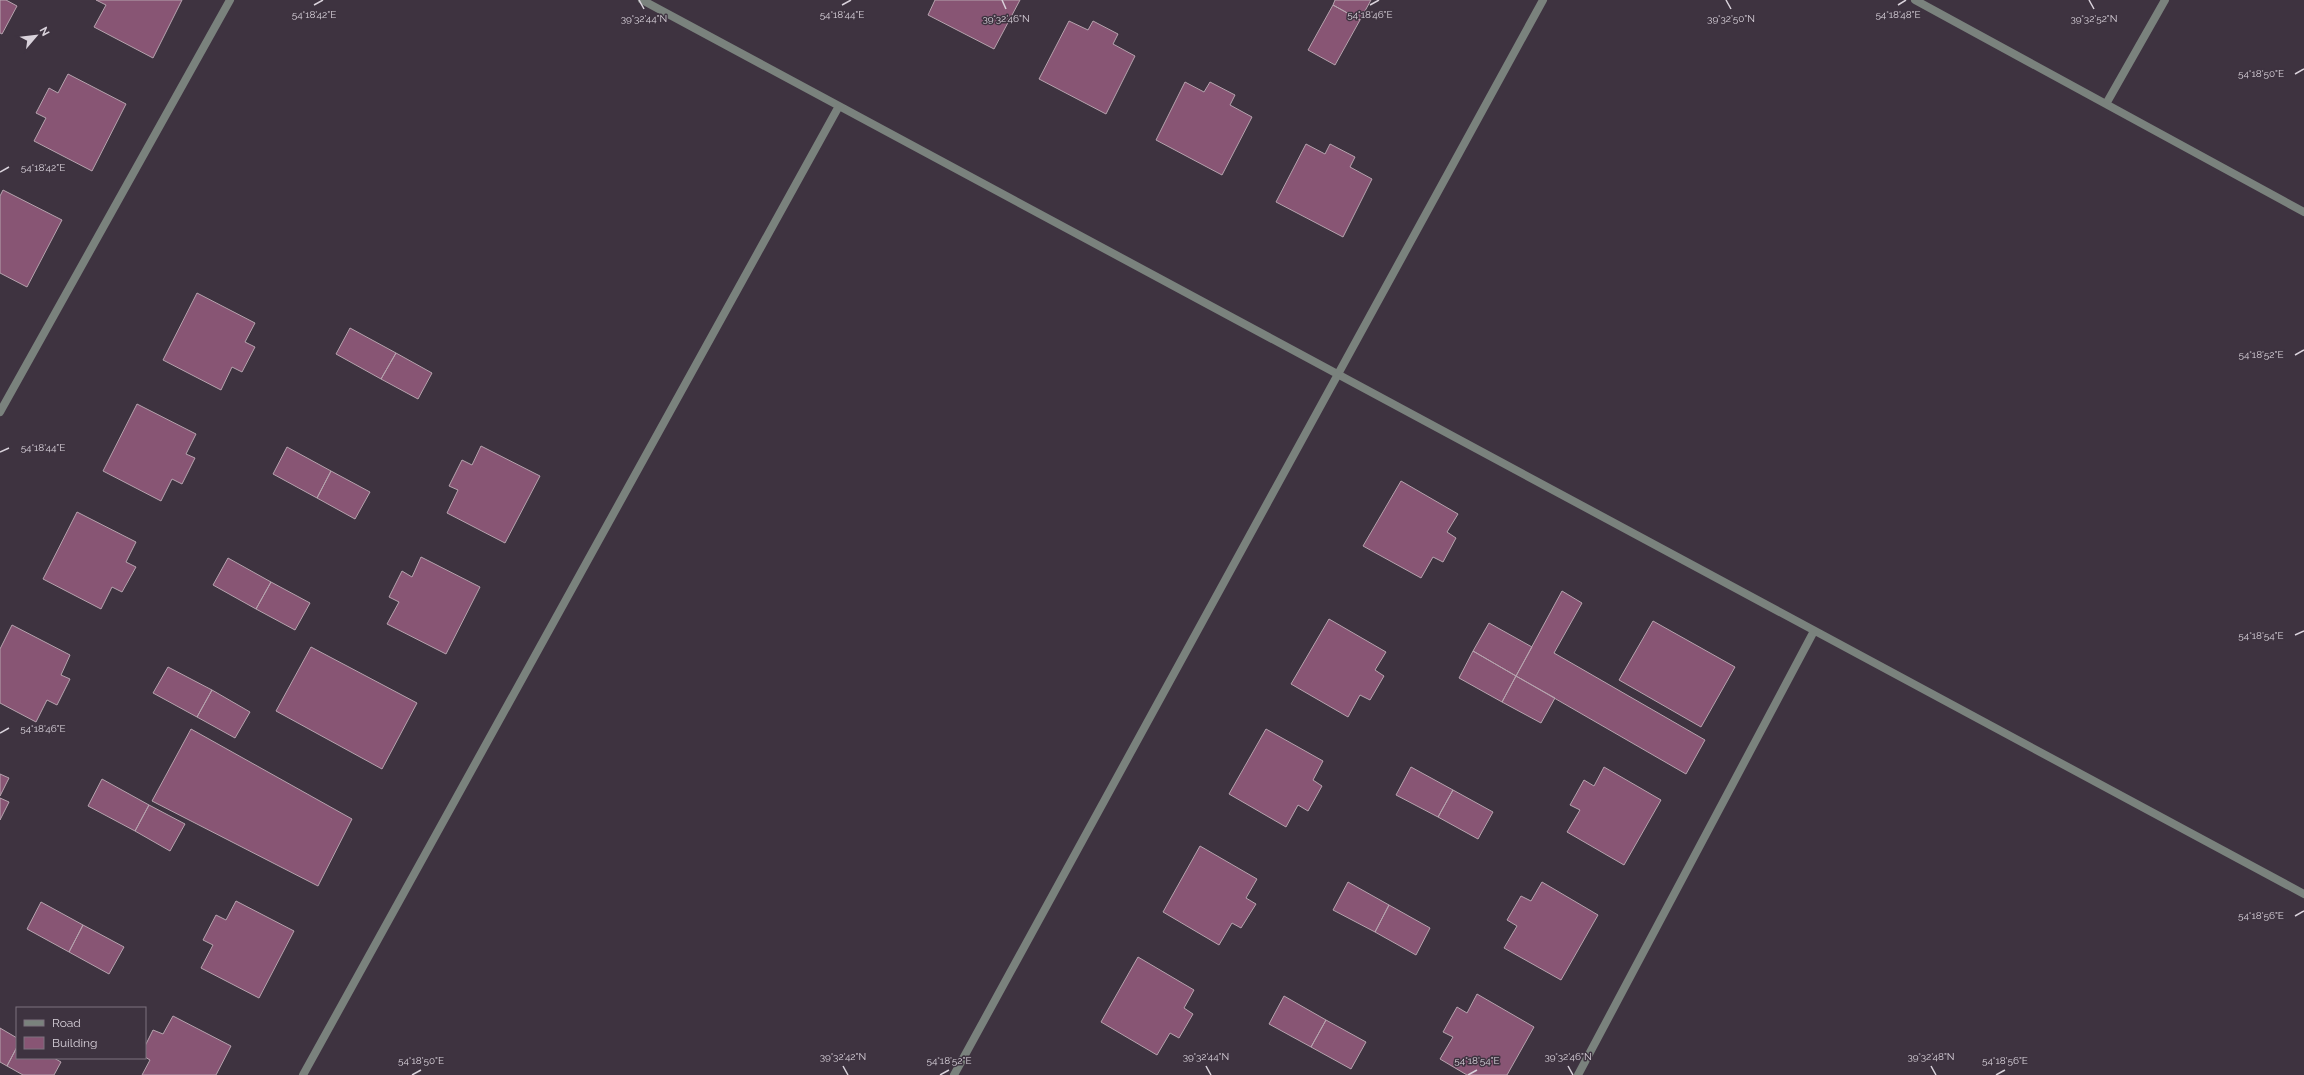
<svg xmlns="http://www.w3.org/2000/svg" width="2304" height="1075" font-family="Raleway,sans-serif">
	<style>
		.building { fill: #885574; stroke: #b6a3ae }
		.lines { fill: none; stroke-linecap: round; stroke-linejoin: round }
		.street { stroke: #7a827d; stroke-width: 8 }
		.ticks { fill: none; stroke: #d9d2db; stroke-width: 1.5 }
		.ticks-label { font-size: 10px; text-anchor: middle; fill: #d9d2db; stroke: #3e3340; stroke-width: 3; stroke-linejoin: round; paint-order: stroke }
	</style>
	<rect width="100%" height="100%" fill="#3e3340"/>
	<path class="building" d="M0 0H6L17 6 2 34 0 33Z
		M96 0H182L153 58 94 27 106 5Z
		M935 0H1020L994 49 928 15Z
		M1335 0H1371L1360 20 1333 5Z
		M1333 5 1360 20 1335 65 1308 50Z
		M1069 21 1088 30 1093 21 1118 34 1113 44 1135 56 1106 114 1039 79Z
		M68 74 126 104 92 171 34 141 46 118 36 113 49 88 58 93Z
		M1185 82 1204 92 1210 82 1235 95 1230 105 1252 117 1222 175 1156 140Z
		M1306 144 1325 154 1330 144 1355 157 1350 167 1372 179 1343 237 1276 202Z
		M3 190 62 220 27 287 0 273V196Z
		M197 293 255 323 245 342 255 347 242 372 232 367 221 390 163 360Z
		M350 328 396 353 381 379 336 354Z
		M396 353 432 373 418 399 381 379Z
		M137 404 196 434 186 454 195 458 182 484 172 479 161 501 103 471Z
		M481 446 540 476 505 543 447 513 458 490 449 486 462 460 472 465Z
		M287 447 331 471 317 498 273 474Z
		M331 471 370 492 355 519 317 498Z
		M1401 481 1458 514 1447 532 1456 538 1443 562 1433 557 1421 578 1363 546Z
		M77 512 136 542 126 562 136 567 122 592 112 587 101 609 43 579Z
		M421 557 480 587 446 654 387 624 399 602 389 597 402 571 412 577Z
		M228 558 271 582 256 609 213 585Z
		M271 582 310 603 295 630 256 609Z
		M1562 591 1582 603 1554 653 1705 740 1686 774 1516 676Z
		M1329 619 1386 652 1375 670 1384 676 1370 700 1360 695 1348 717 1291 684Z
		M1653 621 1735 667 1701 727 1619 680Z
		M1489 623 1532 647 1516 676 1473 651Z
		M12 625 70 655 61 675 70 679 57 705 47 700 36 722 0 703V649Z
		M311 647 417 703 382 769 276 711Z
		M1473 651 1516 676 1502 702 1459 678Z
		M168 667 212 690 197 717 153 693Z
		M1516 676 1555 698 1541 723 1502 702Z
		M212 690 250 712 235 738 197 717Z
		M191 729 352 819 318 886 152 801Z
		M1266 729 1323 761 1313 780 1322 786 1308 811 1298 805 1286 827 1229 794Z
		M1411 767 1453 790 1438 817 1396 795Z
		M1604 767 1661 800 1624 865 1567 832 1580 810 1570 805 1584 780 1594 786Z
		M0 774 9 778 0 796Z
		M102 779 149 805 135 831 88 806Z
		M1453 790 1493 812 1478 839 1438 817Z
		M0 798 9 802 0 820Z
		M149 805 185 824 170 851 135 831Z
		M1200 846 1257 879 1246 898 1256 904 1241 928 1232 923 1219 945 1163 912Z
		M1348 882 1389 905 1375 932 1333 910Z
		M1542 882 1598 915 1561 980 1504 948 1517 926 1507 920 1521 896 1531 901Z
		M236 901 294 931 259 998 201 968 213 945 203 940 216 915 226 920Z
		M41 902 83 925 69 952 27 929Z
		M1389 905 1430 928 1416 955 1375 932Z
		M83 925 124 947 109 974 69 952Z
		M1138 957 1194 990 1184 1008 1193 1014 1179 1038 1170 1033 1157 1055 1101 1022Z
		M1477 994 1534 1027 1507 1075H1467L1440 1059 1453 1037 1443 1032 1457 1007 1467 1013Z
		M1284 996 1326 1020 1311 1047 1269 1024Z
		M173 1016 231 1046 216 1075H142L150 1060 145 1057V1046L153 1030 163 1034Z
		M1326 1020 1366 1042 1351 1069 1311 1047Z
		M0 1028 17 1038V1047L7 1066 0 1062Z
		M17 1047V1058H54L61 1062 54 1075H23L7 1066Z"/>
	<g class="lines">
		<path class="street" d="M642 0 2304 894
			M1915 0 2304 212
			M2106 104 2165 0
			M0 412 230 0
			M303 1075 839 106
			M954 1075 1543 0
			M1578 1075 1814 631"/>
	</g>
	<path class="ticks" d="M639 0 644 9M1002 0 1006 9M1726 0 1731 9M2089 0 2094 9M314 5 323 0M842 5 851 0M1370 5 1379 0M1898 5 1906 0M2295 74 2304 69M0 172 9 167M2295 355 2304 350M0 452 9 448M2295 635 2304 631M0 733 9 728M2295 916 2304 911M843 1066 848 1075M1206 1066 1211 1075M1568 1066 1573 1075M1931 1066 1936 1075M412 1075 421 1070M940 1075 949 1070M1468 1075 1477 1070M1996 1075 2005 1070"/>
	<g class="ticks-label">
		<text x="314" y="18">54°18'42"E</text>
		<text x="842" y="18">54°18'44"E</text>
		<text x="1370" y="18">54°18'46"E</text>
		<text x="1898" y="18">54°18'48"E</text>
		<text x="644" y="22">39°32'44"N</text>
		<text x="1006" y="22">39°32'46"N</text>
		<text x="1731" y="22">39°32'50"N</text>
		<text x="2094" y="22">39°32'52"N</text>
		<text x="2261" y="77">54°18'50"E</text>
		<text x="43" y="171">54°18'42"E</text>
		<text x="2261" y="358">54°18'52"E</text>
		<text x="43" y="451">54°18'44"E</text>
		<text x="2261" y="639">54°18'54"E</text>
		<text x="43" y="732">54°18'46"E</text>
		<text x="2261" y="919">54°18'56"E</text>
		<text x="843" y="1060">39°32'42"N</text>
		<text x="1206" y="1060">39°32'44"N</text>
		<text x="1568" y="1060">39°32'46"N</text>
		<text x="1931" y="1060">39°32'48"N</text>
		<text x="421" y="1064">54°18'50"E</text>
		<text x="949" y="1064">54°18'52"E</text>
		<text x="1477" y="1064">54°18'54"E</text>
		<text x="2005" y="1064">54°18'56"E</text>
	</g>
	<rect x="16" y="1007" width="130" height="52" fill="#3e3340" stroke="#7c737e"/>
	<rect x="24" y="1020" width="20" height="6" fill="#7a827d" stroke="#7c737e"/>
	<text x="52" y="1027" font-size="12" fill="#d9d2db">Road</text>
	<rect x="24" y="1037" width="20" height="12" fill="#885574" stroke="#7c737e"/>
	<text x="52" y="1047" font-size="12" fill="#d9d2db">Building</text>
	<g transform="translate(36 36) rotate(62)" stroke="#3e3340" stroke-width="3" paint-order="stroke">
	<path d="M0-3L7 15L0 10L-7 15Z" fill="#d9d2db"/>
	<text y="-6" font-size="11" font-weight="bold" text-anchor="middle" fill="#d9d2db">N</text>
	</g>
</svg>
